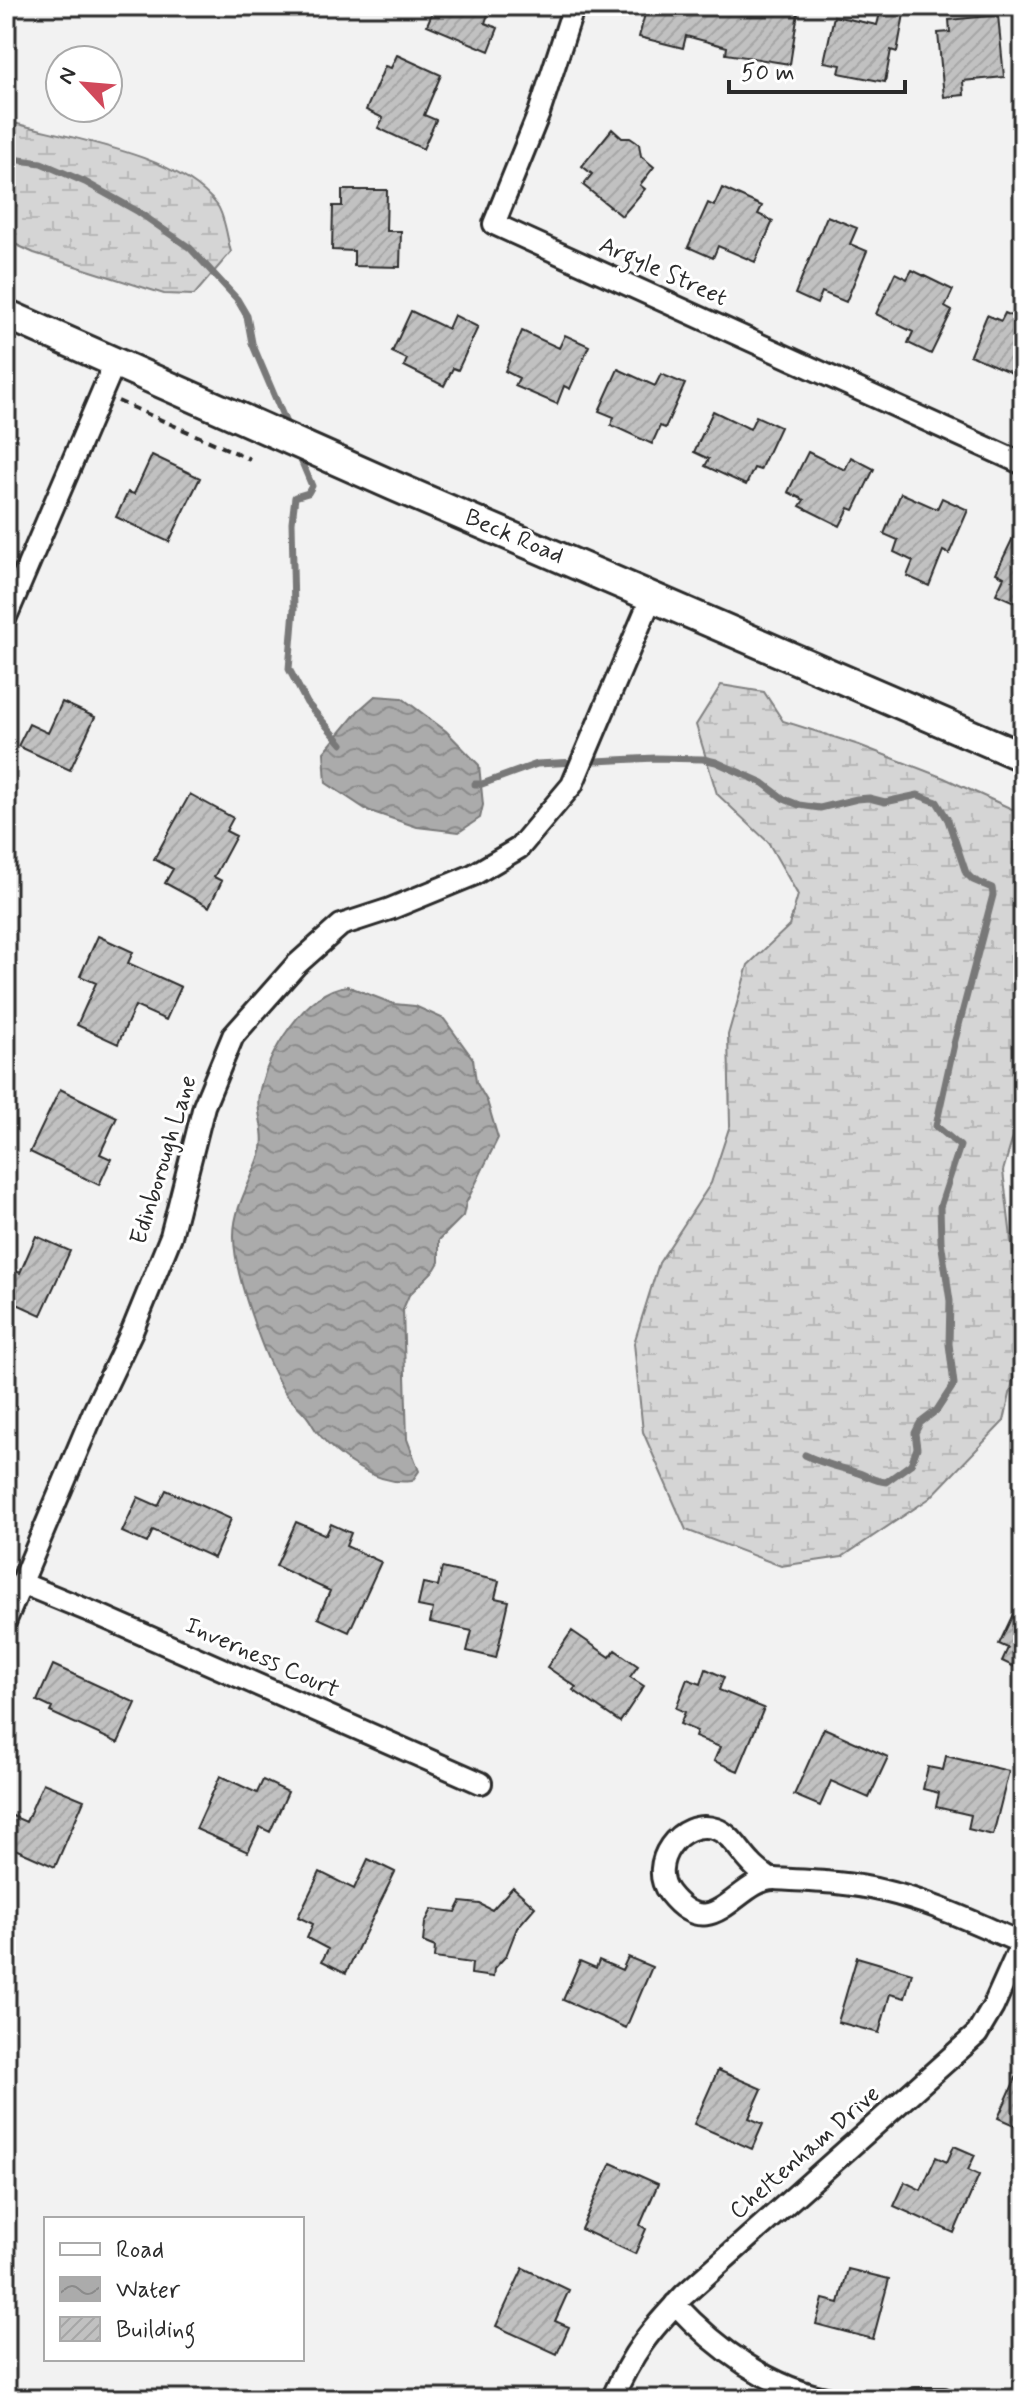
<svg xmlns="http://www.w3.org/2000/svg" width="1029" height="2405" font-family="Mynerve,sans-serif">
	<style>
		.wetland { fill: url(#wetland-marsh); stroke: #808080; stroke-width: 2 }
		.water { fill: url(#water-waves); stroke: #787878; stroke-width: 2 }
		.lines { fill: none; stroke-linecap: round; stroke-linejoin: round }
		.stream { stroke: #787878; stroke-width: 7 }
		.building { fill: url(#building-hatch); stroke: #2b2b2b; stroke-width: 2 }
		.minor-casing { stroke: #2b2b2b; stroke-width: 26 }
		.secondary-casing { stroke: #2b2b2b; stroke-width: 34 }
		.path { stroke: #2b2b2b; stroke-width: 4; stroke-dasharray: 8 6; stroke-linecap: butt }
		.minor { stroke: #fff; stroke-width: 20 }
		.secondary { stroke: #fff; stroke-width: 28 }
		.labels { text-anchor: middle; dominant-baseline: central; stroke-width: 6; stroke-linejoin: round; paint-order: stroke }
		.street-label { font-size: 24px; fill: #2b2b2b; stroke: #fff }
	</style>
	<defs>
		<pattern id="wetland-marsh" width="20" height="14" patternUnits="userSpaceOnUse" patternTransform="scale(2)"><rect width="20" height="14" fill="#d5d5d5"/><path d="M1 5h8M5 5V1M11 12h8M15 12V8" fill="none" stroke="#b7b7b7"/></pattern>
		<pattern id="water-waves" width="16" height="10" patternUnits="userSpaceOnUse" patternTransform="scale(2)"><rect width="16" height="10" fill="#ababab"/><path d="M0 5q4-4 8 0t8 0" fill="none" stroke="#8b8b8b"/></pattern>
		<pattern id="building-hatch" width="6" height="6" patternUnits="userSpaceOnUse" patternTransform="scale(2)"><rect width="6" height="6" fill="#c1c1c1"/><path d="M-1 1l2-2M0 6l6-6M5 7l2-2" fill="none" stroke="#a6a6a6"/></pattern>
	</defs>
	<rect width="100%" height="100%" fill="#f2f2f2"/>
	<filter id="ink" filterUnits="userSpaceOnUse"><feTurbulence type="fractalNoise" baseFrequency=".0125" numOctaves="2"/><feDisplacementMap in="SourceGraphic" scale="16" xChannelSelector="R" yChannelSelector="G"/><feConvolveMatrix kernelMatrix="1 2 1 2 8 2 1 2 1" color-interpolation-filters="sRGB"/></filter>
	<g filter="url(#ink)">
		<path class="wetland" d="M6 121C67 138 177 153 217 205 225 216 227 238 231 252L194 295 164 294 34 253 6 240Z
			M721 685 764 692 783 721 859 745 944 778 1023 814V1103L1003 1171 1013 1254 1023 1307V1336L1004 1421 930 1498 842 1557 781 1566 686 1530 643 1432 634 1343 659 1263 711 1183 730 1125 728 1035 748 965 789 926 798 895 768 842 717 794 696 725Z"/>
		<path class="water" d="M375 696 402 698 446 731 479 765 483 805 480 818 459 832 417 827 367 810 326 783 324 752 358 711Z
			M347 986 394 1004 415 1006 444 1019 473 1059 476 1082 487 1101 498 1138 466 1203 463 1216 439 1240V1262L435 1269 409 1295 403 1309 407 1439 419 1471 412 1481C377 1486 338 1458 318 1433 313 1427 310 1419 304 1413 298 1406 289 1399 284 1391 264 1358 233 1272 234 1235 234 1204 255 1176 262 1148 266 1129 255 1112 259 1094 266 1055 305 991 347 986Z"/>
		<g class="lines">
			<path class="stream" d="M6 158 41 163 85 182 137 211 190 248 237 299 247 316 252 343 289 430
				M298 453 312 486 308 493 295 497 292 522 294 609 289 669 307 703 342 744
				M475 784H482L537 764 655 758 703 759 716 762 763 783 784 799 799 805 820 808 857 799 869 798 885 802 918 795 937 802 948 820 966 873 973 880 992 888 993 895 954 1044 936 1126 960 1146 940 1207 941 1241 950 1301 949 1344 954 1384 937 1410 920 1423 915 1433 917 1448 911 1464 886 1482C873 1481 867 1475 855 1472 838 1467 821 1463 805 1455"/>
		</g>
		<path class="building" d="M435 6H491L485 23 498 28 489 51 427 25Z
			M647 6H757L773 9 774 6H799L790 64 726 54 727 47 686 36 683 48 639 37Z
			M881 9 904 14 897 52 891 50 885 82 839 73 841 65 824 62 834 16 877 25Z
			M998 15 1004 77 963 81 964 95 944 97 938 33 950 32 949 20Z
			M397 55 441 75 424 115 436 120 423 149 378 128 383 118 366 110 385 66 391 68Z
			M612 129 622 138H630L639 144 641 156 654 167 640 185 645 189 622 216 583 185 592 174 582 166Z
			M722 188 762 206 758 214 773 221 755 262 718 246 713 258 688 247 708 203 714 206Z
			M342 190H387L386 231H401L400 267 354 266V251L332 250 333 206H342Z
			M827 216 857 228 850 244 867 251 846 302 822 292 817 304 795 294Z
			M912 270 953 290 945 307 952 311 931 354 908 343 913 332 876 314 895 273 907 279Z
			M411 311 448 329 454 315 478 327 458 370 453 368 444 386 404 366 407 359 392 352Z
			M1005 313 1023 321V378L970 355 987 315 1001 321Z
			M522 331 559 348 565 335 589 346 570 389 564 386 557 404 515 386 519 378 505 371Z
			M618 369 655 386 661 374 685 384 665 428 660 426 652 444 611 425 614 417 599 411Z
			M713 411 750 429 756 416 780 427 760 470 754 468 746 485 705 466 709 459 694 452Z
			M808 452 845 470 851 457 874 469 854 510 849 508 840 526 800 506 804 500 788 492Z
			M152 455 200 478 169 542 116 517 128 492 134 494Z
			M901 493 937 509 942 498 968 510 949 554 943 551 929 586 907 576 913 561 894 552 898 540 884 534Z
			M1023 517V606L996 594 1004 577 996 573Z
			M62 702 95 717 70 770 18 746 29 724 48 733Z
			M190 794 233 818 226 831 236 836 214 877 222 881 209 907 165 883 173 869 154 859Z
			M98 936 133 952 128 963 181 987 166 1020 135 1006 118 1044 77 1025 96 983 80 976Z
			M60 1089 117 1117 100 1154 111 1159 99 1185 30 1152Z
			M36 1236 70 1251 41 1315 6 1299V1267L20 1273Z
			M166 1490 231 1519 214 1558 153 1530 147 1543 122 1532 138 1497 158 1506Z
			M296 1522 326 1535 331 1524 351 1533 346 1546 381 1562 349 1632 318 1618 330 1591 276 1566Z
			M442 1568 499 1581 495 1598 509 1601 496 1658 467 1651 472 1631 430 1622 433 1609 418 1606 423 1583 438 1586Z
			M1023 1593V1671L1002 1661 1008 1648 999 1644Z
			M572 1631 610 1657 615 1650 638 1666 630 1677 644 1686 620 1722 573 1690 576 1687 547 1667Z
			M53 1665 136 1703 118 1743 50 1712 52 1708 37 1701Z
			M706 1669 724 1677 719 1690 764 1708 738 1771 714 1761 720 1747 695 1737 697 1731 680 1724 685 1712 676 1708 687 1679 701 1684Z
			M824 1728 888 1757 869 1798 831 1781 820 1806 794 1795Z
			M946 1756 1009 1771 993 1835 968 1829 971 1815 936 1807 939 1793 923 1789 928 1767 943 1770Z
			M220 1776 257 1793 263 1780 288 1792 270 1832 260 1827 248 1852 196 1829Z
			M43 1783 84 1800 55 1867 6 1845V1813L26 1822Z
			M368 1859 395 1872 346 1973 322 1961 328 1949 307 1938 313 1924 298 1917 320 1872 354 1889Z
			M513 1887 535 1907 517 1928 506 1956 494 1969 493 1977 471 1974 472 1963 434 1958 435 1947 423 1942 425 1923 432 1909 456 1912 461 1902 480 1904 492 1910Z
			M628 1957 652 1967 626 2028 563 2000 580 1961 596 1968 599 1960 622 1970Z
			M857 1957 912 1973 905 1998 890 1994 879 2033 838 2022Z
			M1023 2062V2129L998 2118Z
			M718 2070 762 2089 749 2118 763 2124 752 2149 694 2124Z
			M954 2146 975 2155 968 2170 979 2175 954 2233 894 2206 905 2182 921 2190 936 2157 947 2162Z
			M611 2163 658 2184 640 2225 646 2229 635 2254 581 2229Z
			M523 2268 569 2290 555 2321 569 2327 557 2354 496 2326Z
			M848 2269 889 2279 873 2339 816 2324 823 2299 839 2303Z"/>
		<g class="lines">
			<g class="minor-casing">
				<path id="minor" d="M574 6 539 113 494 224 1023 464
					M6 617 115 362
					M21 1583 99 1615 481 1783
					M6 1620 94 1411 133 1329 171 1236 204 1106 233 1036 296 965 341 925 390 909 473 875 519 848 572 785 652 596
					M770 1879C763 1874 756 1869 751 1863 740 1852 731 1834 716 1829 679 1817 647 1865 669 1893 713 1949 737 1878 775 1879 811 1881 849 1882 884 1891 932 1902 977 1924 1022 1943
					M675 2304C716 2348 770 2389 831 2399
					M612 2399C633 2351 649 2332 684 2295L977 2034 993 2007 1023 1940
					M915 2399H944"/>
			</g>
			<g class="secondary-casing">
				<path id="secondary" d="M6 314 394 486 1023 757"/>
			</g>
			<path class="path" d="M118 401 250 459"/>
			<use href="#minor" class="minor"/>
			<use href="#secondary" class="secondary"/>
		</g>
	</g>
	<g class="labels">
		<g class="street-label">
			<text transform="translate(663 272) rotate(24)">Argyle Street</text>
			<text transform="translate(514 537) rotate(23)">Beck Road</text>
			<text transform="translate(164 1160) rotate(-73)">Edinborough Lane</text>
			<text transform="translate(262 1658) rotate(24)">Inverness Court</text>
			<text transform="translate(805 2153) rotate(-41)">Cheltenham Drive</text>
		</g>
	</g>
	<rect width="1029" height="2405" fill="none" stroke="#fff" stroke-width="32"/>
	<rect x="16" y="16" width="997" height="2373" fill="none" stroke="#2b2b2b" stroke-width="3" filter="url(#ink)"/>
	<rect x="44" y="2217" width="260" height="144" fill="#ffffff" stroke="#aaaaaa" stroke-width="2"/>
	<rect x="60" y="2243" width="40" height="12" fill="#ffffff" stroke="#aaaaaa" stroke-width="2"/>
	<text x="116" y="2257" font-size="24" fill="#2b2b2b">Road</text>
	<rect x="60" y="2277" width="40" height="24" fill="url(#water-waves)" stroke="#aaaaaa" stroke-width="2"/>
	<text x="116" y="2297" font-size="24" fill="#2b2b2b">Water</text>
	<rect x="60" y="2317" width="40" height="24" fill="url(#building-hatch)" stroke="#aaaaaa" stroke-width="2"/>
	<text x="116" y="2337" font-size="24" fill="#2b2b2b">Building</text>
	<g transform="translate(84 84) rotate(296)"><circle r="38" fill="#ffffff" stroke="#aaaaaa" stroke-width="2"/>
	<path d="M0-6L14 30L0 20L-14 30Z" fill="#d1495b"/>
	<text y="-12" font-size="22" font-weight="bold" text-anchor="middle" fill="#2b2b2b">N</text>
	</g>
	<path d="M729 80v12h176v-12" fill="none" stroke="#2b2b2b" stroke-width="4"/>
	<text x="741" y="80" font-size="24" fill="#2b2b2b" stroke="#ffffff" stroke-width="6" paint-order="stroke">50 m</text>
</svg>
